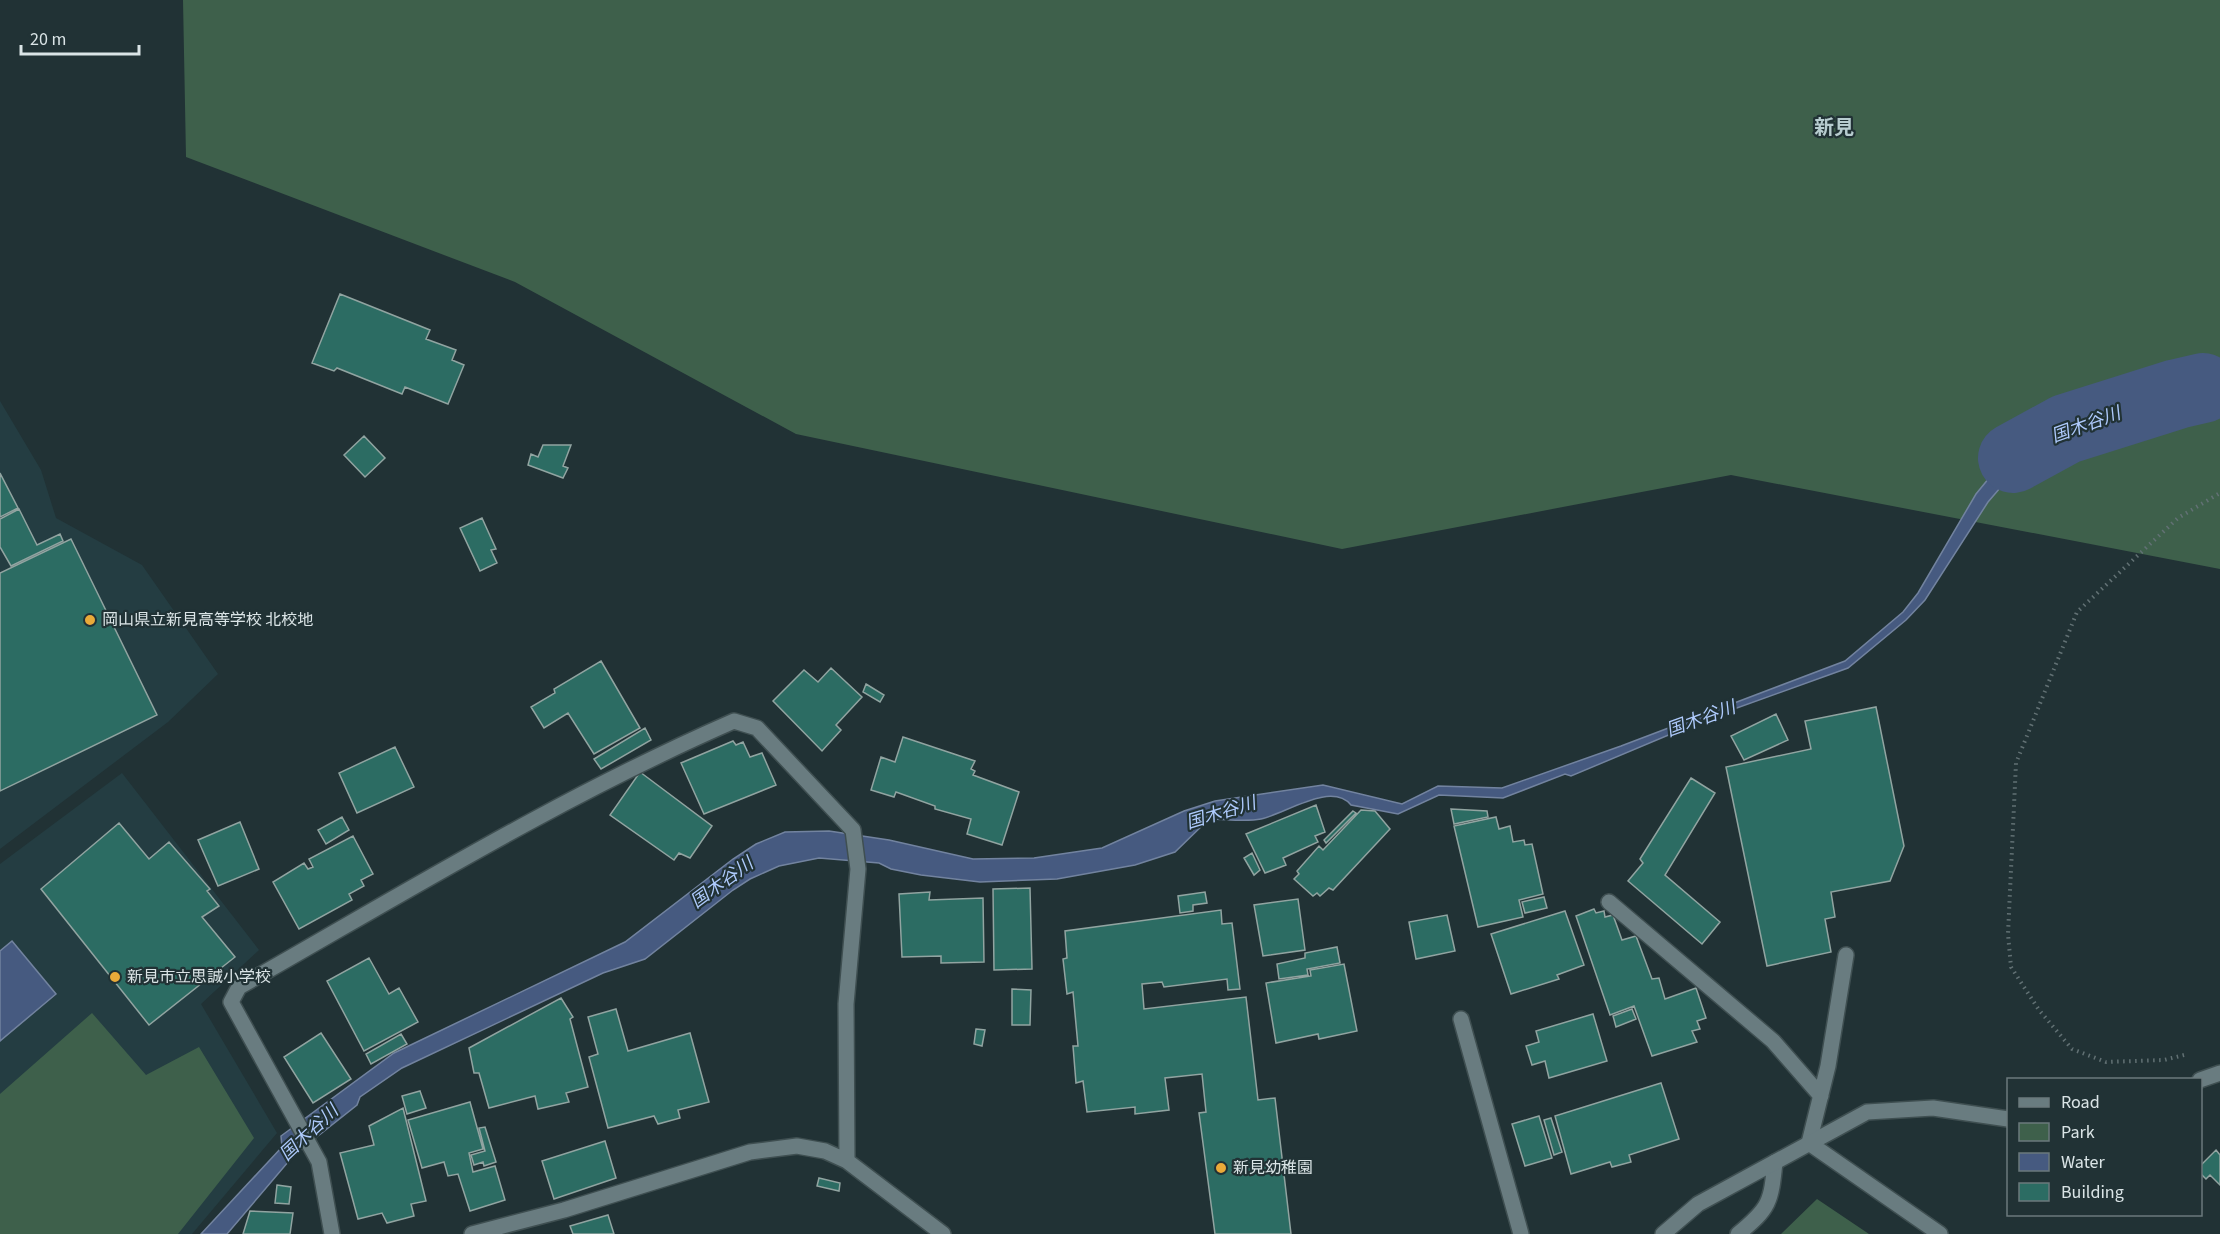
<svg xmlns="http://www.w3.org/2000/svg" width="2220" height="1234" font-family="'Source Sans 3','Noto Sans JP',sans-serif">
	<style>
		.built { fill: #243d42 }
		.green { fill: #3e604b }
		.water { fill: #465a80; stroke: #72839f; stroke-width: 1.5 }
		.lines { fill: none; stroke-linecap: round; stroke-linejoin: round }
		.river { stroke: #465a80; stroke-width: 70 }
		.building { fill: #2c6c63; stroke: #91a4a1; stroke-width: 1.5 }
		.lane-casing { stroke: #3f4f51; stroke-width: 18 }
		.street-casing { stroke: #3f4f51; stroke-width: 18 }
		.path { stroke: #627174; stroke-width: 4; stroke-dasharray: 1.5 4.5; stroke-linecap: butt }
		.lane { stroke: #697c80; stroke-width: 15 }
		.street { stroke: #697c80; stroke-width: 15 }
		.poi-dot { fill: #eaaa39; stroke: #213235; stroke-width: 2 }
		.labels { text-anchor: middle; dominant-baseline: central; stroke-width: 4.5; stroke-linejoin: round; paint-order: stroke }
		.poi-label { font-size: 16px; fill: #dae4e6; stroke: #213235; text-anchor: start }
		.water-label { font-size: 18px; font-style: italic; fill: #aecafc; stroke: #213235 }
		.quarter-label { font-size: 20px; font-weight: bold; fill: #b7cccf; stroke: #213235 }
	</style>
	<rect width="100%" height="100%" fill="#213235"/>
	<path class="built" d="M0 401 41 470 56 518 142 565 218 674 168 722 0 849Z
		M122 773 259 950 201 1004 277 1133 192 1234H0V864Z"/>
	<path class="green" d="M183 0H2220V569L1731 475 1342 549 796 434 515 282 186 157Z
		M92 1013 146 1075 199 1047 254 1138 178 1234H0V1094Z
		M1817 1199 1869 1234H1781Z"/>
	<path class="water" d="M2191 383H2220V389L2187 396 2122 420 2113 421 2106 408C2136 404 2161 389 2191 383Z
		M2092 402 2108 431 2022 469 2006 481 1988 502 1925 600 1906 620 1848 668 1709 718 1571 776 1565 774 1503 798 1439 795 1398 814 1351 805C1331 781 1285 814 1261 819 1245 822 1226 819 1209 819L1175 852 1135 865 1057 879 980 882 921 875 891 869 879 863 819 858 779 866 750 879 733 890 645 959 603 973 402 1068 360 1097 357 1105 294 1155 227 1234H201L282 1147 281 1136 394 1053 625 942 733 859 756 844 785 832 829 831 889 840 973 859 1034 858 1102 848 1184 811 1215 801 1323 785 1402 804 1438 786 1502 788 1621 746 1845 661 1903 612 1918 593 1976 494 2003 461 2015 441Z
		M12 941 56 994 0 1041V951Z"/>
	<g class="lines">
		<path class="river" d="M2013 458 2066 429 2177 394 2203 388"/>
	</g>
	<path class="building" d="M340 294 430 330 426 339 456 350 452 360 464 365 448 404 405 387 402 394 337 368 334 371 312 363Z
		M364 436 385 458 365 477 344 455Z
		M543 445H571L563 466 568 468 563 478 528 465 531 454 538 457Z
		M0 473 18 508 0 517Z
		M19 509 37 545 60 534 63 541 11 566 0 547V519Z
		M482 518 496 549 491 550 497 563 480 571 460 528Z
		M71 539 157 715 0 791V573Z
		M601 661 640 728 594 754 568 713 544 728 531 707 555 693 554 689Z
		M831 668 862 697 836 725 841 730 822 751 773 701 804 670 818 682Z
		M866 684 884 695 880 702 863 692Z
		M1876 707 1904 846 1890 881 1831 892 1835 917 1825 919 1831 952 1767 966 1726 767 1811 749 1805 721Z
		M1776 714 1788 740 1744 760 1731 736Z
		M645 728 651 740 601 769 594 759Z
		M903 737 975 761 971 769 975 771 973 775 1019 792 1002 845 967 834 971 819 935 809V806L896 792 894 797 871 790 881 757 895 762Z
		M733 741 736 745 743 742 750 757 762 753 776 785 704 814 681 763Z
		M395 747 414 787 357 813 339 773Z
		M640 772 712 826 690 858 679 853 674 860 610 815Z
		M1691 778 1715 793 1665 875 1720 922 1702 944 1628 881 1643 863 1640 859Z
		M1316 805 1325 832 1315 836 1318 842 1283 858 1286 865 1265 873 1246 834Z
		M1451 809 1487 811 1488 817 1454 824Z
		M1361 810 1375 811 1390 829 1333 890 1329 888 1320 896 1317 893 1313 896 1294 879 1299 874 1297 871 1319 846 1323 850Z
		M1353 811 1356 813 1326 843 1324 840Z
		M342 817 349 830 326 844 318 830Z
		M1496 817 1499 829 1510 826 1513 842 1524 840 1525 845 1532 844 1543 894 1519 900 1523 917 1478 927 1454 826Z
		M240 822 259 869 218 886 198 840Z
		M119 823 149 859 169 842 210 889 207 891 219 906 202 917 235 957 149 1025 41 889Z
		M353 836 373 874 361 880 364 886 349 894 352 900 299 929 273 882 304 863 308 869 313 867 309 859Z
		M1252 853 1260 870 1254 875 1244 858Z
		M1030 888 1032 969 994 970 993 889Z
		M930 892 929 900 983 898 984 962 941 963V956L902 957 899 894Z
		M1205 892 1207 903 1193 905V911L1180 913 1178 896Z
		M1544 897 1547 908 1525 913 1522 902Z
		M1298 899 1305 950 1263 956 1254 905Z
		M1594 909 1596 913 1604 911 1605 917 1613 915 1622 940 1636 936 1652 979 1659 978 1665 999 1696 988 1706 1018 1697 1021 1700 1029 1692 1031 1697 1042 1652 1056 1634 1006 1610 1015 1576 916Z
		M1221 910 1222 924 1232 923 1240 989 1228 990 1227 979 1164 987 1162 982 1142 984 1144 1009 1246 997 1258 1100 1275 1098 1291 1234H1215L1199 1113 1206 1112 1202 1074 1165 1078 1169 1110 1135 1114V1107L1087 1112 1083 1081 1076 1083 1073 1046H1078L1073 992 1067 994 1063 959 1067 958 1065 931Z
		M1565 911 1584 965 1557 975 1559 979 1511 994 1491 934Z
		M1447 915 1455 951 1416 959 1409 922Z
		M1337 947 1340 963 1307 969 1308 975 1279 979 1277 964 1305 958V953Z
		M369 958 389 994 399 988 418 1022 364 1051 327 981Z
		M1344 964 1357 1031 1319 1039 1318 1034 1276 1043 1266 983 1311 976 1310 970Z
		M1012 989 1031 990 1030 1025H1012Z
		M561 998 573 1017 570 1019 588 1087 566 1093 569 1102 538 1109 535 1096 489 1108 479 1073H474L469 1048Z
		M616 1009 628 1051 690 1033 709 1102 678 1110 680 1118 658 1124 654 1116 608 1128 589 1057 598 1054 588 1017Z
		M1632 1009 1636 1019 1616 1027 1613 1016Z
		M1593 1014 1607 1061 1549 1078 1545 1061 1532 1065 1526 1046 1539 1042 1536 1031Z
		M976 1029 985 1030 982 1046 974 1044Z
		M321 1033 351 1079 313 1103 284 1057Z
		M401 1034 407 1044 371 1064 366 1054Z
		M1661 1083 1679 1139 1629 1155 1631 1162 1612 1167 1610 1162 1571 1174 1555 1116Z
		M420 1091 426 1108 407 1114 402 1096Z
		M470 1102 483 1149 469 1153 473 1172 495 1166 505 1200 470 1211 458 1174 448 1176 444 1162 422 1168 408 1120Z
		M403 1108 426 1201 411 1204 414 1216 387 1223 382 1213 358 1219 340 1153 374 1145 369 1126Z
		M1539 1116 1552 1158 1525 1166 1512 1124Z
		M1551 1118 1562 1152 1554 1155 1544 1120Z
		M485 1127 496 1162 484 1166 483 1162 474 1165 471 1155 485 1151 479 1128Z
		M605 1141 616 1178 554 1199 542 1161Z
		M2216 1150 2220 1155V1185L2210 1175 2206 1179 2200 1173V1166Z
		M819 1178 840 1183 839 1191 817 1186Z
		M277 1185 291 1187 289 1204 275 1203Z
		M250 1211 293 1213 290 1234H243Z
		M608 1215 614 1234H573L570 1226Z"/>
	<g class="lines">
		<g class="lane-casing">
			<path id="lane" d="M1609 902 1773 1041 1821 1096
				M1809 1143 1828 1066 1846 955
				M1738 1234C1770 1208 1771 1202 1775 1162"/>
		</g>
		<g class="street-casing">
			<path id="street" d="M1461 1019 1521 1234
				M2200 1080 2220 1073
				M1809 1143 1940 1234
				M332 1234 319 1162 231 1002 239 987C401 895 562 796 734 721L757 728 853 830 858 869 846 1004 847 1161
				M472 1234 564 1210 750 1152 797 1146 825 1151 847 1161 943 1234
				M1663 1234 1698 1204 1867 1112 1933 1108 2008 1119"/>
		</g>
		<path class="path" d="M2184 1055 2164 1060 2106 1062 2072 1049 2039 1010 2011 967 2008 934 2016 763 2077 612 2178 518 2220 493"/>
		<use href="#lane" class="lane"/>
		<use href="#street" class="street"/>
	</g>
	<g class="poi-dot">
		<circle cx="90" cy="620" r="6"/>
		<circle cx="115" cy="977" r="6"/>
		<circle cx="1221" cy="1168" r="6"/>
	</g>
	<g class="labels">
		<g class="poi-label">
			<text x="102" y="620">岡山県立新見高等学校 北校地</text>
			<text x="127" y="977">新見市立思誠小学校</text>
			<text x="1233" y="1168">新見幼稚園</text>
		</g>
		<g class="water-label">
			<text transform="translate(2086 425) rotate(-20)">国木谷川</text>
			<text transform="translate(1701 719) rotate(-20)">国木谷川</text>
			<text transform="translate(1221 813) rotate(-17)">国木谷川</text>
			<text transform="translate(722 883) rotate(-36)">国木谷川</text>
			<text transform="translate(309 1133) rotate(-43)">国木谷川</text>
		</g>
		<g class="quarter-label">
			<text x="1834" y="128">新見</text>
		</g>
	</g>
	<rect x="2007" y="1078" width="195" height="138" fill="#213235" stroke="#6b797c" stroke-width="1.5"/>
	<rect x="2019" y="1098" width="30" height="9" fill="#697c80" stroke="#6b797c" stroke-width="1.5"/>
	<text x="2061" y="1108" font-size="18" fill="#dae4e6">Road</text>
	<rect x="2019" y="1123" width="30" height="18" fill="#3e604b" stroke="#6b797c" stroke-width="1.5"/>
	<text x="2061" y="1138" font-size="18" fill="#dae4e6">Park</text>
	<rect x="2019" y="1153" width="30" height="18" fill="#465a80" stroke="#6b797c" stroke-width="1.5"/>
	<text x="2061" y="1168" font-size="18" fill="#dae4e6">Water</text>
	<rect x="2019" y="1183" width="30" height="18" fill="#2c6c63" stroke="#6b797c" stroke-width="1.5"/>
	<text x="2061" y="1198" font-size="18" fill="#dae4e6">Building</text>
	<path d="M21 45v9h118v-9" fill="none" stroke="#dae4e6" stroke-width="3"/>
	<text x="30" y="45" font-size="18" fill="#dae4e6" stroke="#213235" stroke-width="4.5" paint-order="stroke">20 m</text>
</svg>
